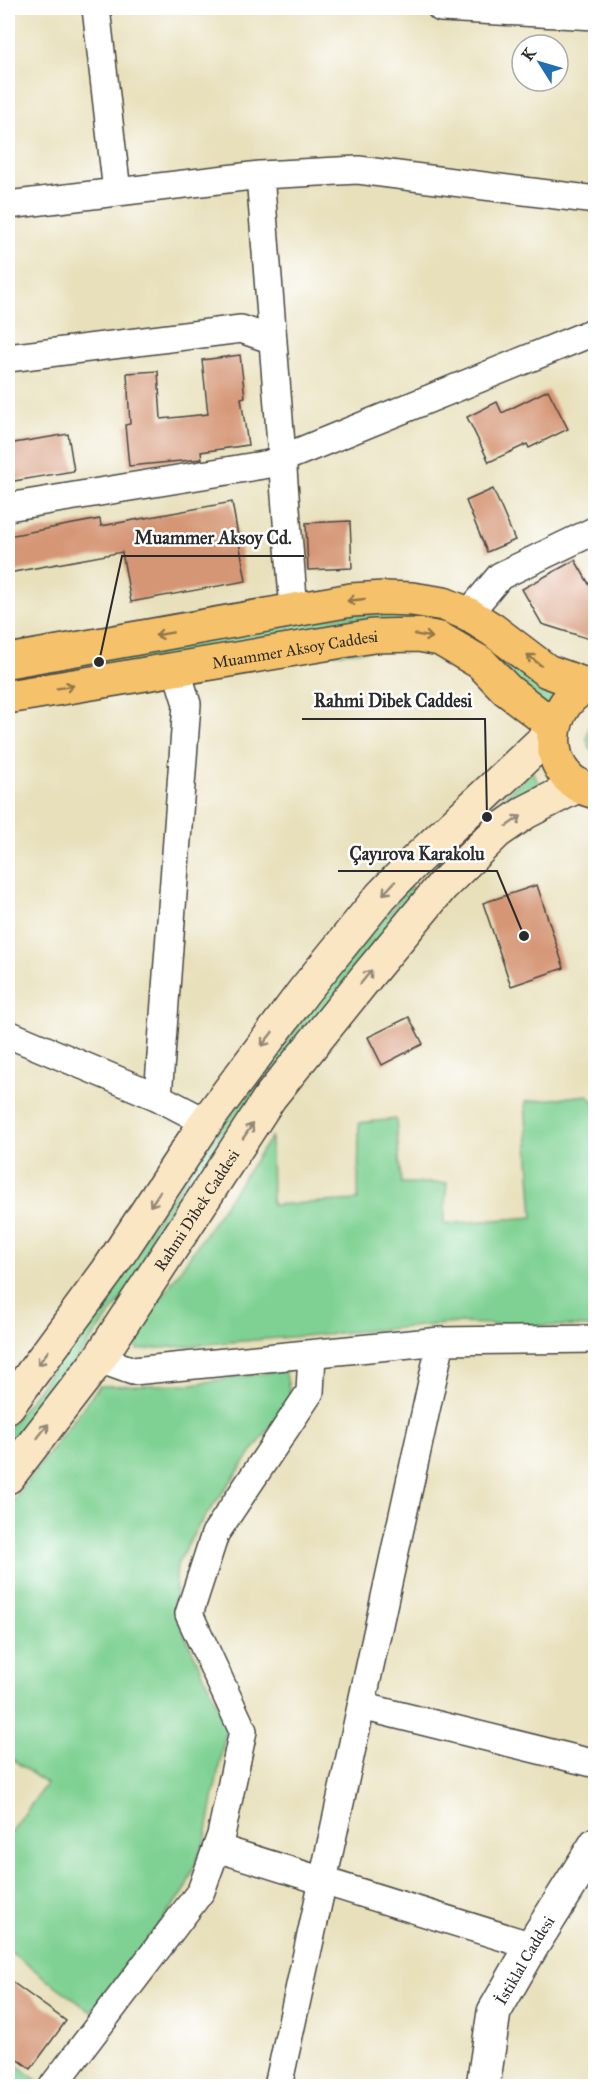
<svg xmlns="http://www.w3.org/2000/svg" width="603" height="2094" font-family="'IM FELL Great Primer',serif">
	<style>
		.green { fill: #7fd193; stroke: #557e5f; stroke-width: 1.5 }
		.building { fill: #d59676 }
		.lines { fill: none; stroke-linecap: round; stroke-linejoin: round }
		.minor-casing { stroke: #474641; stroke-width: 30 }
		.tertiary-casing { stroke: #474641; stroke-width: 36 }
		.secondary-casing { stroke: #474641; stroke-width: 36 }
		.primary-casing { stroke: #474641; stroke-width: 36 }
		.minor { stroke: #fff; stroke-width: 27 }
		.tertiary { stroke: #fff; stroke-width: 33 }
		.secondary { stroke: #fbe6c4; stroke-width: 33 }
		.primary { stroke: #f5c16b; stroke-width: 33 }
		.oneway { stroke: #90764b }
		.oneway2 { stroke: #938878 }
		.labels { text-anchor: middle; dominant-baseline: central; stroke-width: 5; stroke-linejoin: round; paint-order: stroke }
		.street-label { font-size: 16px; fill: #2b2b2b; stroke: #fff }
		.leader { fill: none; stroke: #2b2b2b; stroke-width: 2 }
		.callout-dot { fill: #2b2b2b; stroke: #fff; stroke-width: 2 }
		.callout-label { font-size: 18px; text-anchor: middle; font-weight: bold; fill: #2b2b2b; stroke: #fff; stroke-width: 5; stroke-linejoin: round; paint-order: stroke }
	</style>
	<rect width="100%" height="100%" fill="#fff"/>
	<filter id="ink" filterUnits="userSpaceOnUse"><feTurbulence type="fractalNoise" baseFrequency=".0167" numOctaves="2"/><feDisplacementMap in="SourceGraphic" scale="12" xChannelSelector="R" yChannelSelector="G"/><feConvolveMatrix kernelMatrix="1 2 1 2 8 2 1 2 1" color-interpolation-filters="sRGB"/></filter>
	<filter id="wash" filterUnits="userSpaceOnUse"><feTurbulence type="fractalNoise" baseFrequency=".008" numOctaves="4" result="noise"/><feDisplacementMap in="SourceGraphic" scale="24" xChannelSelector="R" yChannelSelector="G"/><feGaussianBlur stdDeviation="1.35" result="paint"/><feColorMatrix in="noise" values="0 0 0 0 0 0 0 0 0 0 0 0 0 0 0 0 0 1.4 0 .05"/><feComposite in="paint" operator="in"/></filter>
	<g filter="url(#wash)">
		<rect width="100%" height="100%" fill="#e8e0bb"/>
		<path class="green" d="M398 610 460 623 535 681 560 695 545 717 474 641 8 684V673L338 616Z
			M595 721V755C585 744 584 732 595 721Z
			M532 771 541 788 443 865 436 859Z
			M410 886 417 893 101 1327 8 1449V1429L47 1377 203 1152 321 995Z
			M588 1095 595 1103V1327L457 1323 138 1350 134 1338 271 1137 272 1205 358 1200 359 1123 396 1119 401 1183H447L444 1224 533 1217 525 1102Z
			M285 1370 291 1398 197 1528 177 1565 174 1612 227 1724 206 1837 184 1892 91 2012 8 1950V1837L46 1784 8 1756V1507L99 1386 192 1384Z
			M8 2058 39 2082 35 2086H8Z"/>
		<g id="blocks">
			<path class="building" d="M240 355 245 397 241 398 248 445 201 452 202 459 129 466 125 425 130 424 127 373 158 371 161 419 208 414 202 360Z
				M548 390 568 429 529 448 527 444 489 462 467 417 497 402 502 413Z
				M68 434 74 471 8 482V444Z
				M493 489 515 540 487 552 466 501Z
				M232 502 246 581 131 602 122 552 8 573V536L100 519 101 526Z
				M350 521 352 568 308 570 306 523Z
				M575 560 596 596V641L542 624 522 589Z
				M537 885 564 968 511 986 483 903Z
				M409 1017 423 1044 382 1065 368 1037Z
				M8 1979 66 2021 31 2069 8 2052Z"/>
		</g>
	</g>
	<g filter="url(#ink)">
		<use href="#blocks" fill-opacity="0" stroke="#474641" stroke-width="1.5"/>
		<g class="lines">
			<g class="minor-casing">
				<path id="minor" d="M96 8 117 192
					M441 8 596 16
					M260 175 294 611
					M8 205 260 175 358 170 596 200
					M8 358 241 329 273 340
					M8 507 269 464 596 331
					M468 614 500 576 596 530
					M8 1034 158 1097 206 1122
					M158 1097 187 704 176 668
					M99 1359 133 1371 441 1341 596 1339
					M361 1706 596 1764
					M217 1848 532 1946
					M53 2086 201 1891 221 1835 243 1731 189 1614 215 1534 310 1392 312 1354
					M278 2086 441 1341"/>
			</g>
			<g class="tertiary-casing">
				<g id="tertiary">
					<path id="s1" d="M483 2086 494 2012 532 1946 596 1844"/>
				</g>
			</g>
			<g class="secondary-casing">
				<g id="secondary">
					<path d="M8 1406 107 1272 206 1122 304 991 381 896 415 861 553 731"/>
					<path id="s2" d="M8 1477 99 1359 270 1097 368 975 442 886 497 832 526 812 579 785"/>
				</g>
			</g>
			<g class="primary-casing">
				<g id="primary">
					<path d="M8 661 351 600 384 598 412 599 444 604 468 614 493 630 547 671 586 685"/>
					<path d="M596 682C541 700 538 780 596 792"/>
					<path id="s3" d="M8 697 373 636 419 635 440 639 481 663 507 690 554 726"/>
				</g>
			</g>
			<use href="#minor" class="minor"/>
			<use href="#tertiary" class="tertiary"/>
			<use href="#secondary" class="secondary"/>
			<use href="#primary" class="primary"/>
		</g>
		<defs><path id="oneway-shaft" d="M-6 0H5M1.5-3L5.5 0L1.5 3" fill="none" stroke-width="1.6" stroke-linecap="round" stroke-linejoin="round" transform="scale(1.5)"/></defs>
		<g class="oneway">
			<use href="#oneway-shaft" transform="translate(356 600) rotate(174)"/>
			<use href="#oneway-shaft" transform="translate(164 634) rotate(170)"/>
			<use href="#oneway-shaft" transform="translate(424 636) rotate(10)"/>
			<use href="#oneway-shaft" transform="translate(534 660) rotate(-142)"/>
			<use href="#oneway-shaft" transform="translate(65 687) rotate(-10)"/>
		</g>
		<g class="oneway2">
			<use href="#oneway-shaft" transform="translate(514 821) rotate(-34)"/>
			<use href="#oneway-shaft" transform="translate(389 888) rotate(133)"/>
			<use href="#oneway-shaft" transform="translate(366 977) rotate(-51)"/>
			<use href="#oneway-shaft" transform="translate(267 1039) rotate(128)"/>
			<use href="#oneway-shaft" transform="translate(248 1131) rotate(-56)"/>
			<use href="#oneway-shaft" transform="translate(155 1199) rotate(124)"/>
			<use href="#oneway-shaft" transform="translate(43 1358) rotate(127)"/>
			<use href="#oneway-shaft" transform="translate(43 1431) rotate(-52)"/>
		</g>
	</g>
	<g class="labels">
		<g class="street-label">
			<text stroke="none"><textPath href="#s3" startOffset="291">Muammer Aksoy Caddesi</textPath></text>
			<text stroke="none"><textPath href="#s2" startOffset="327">Rahmi Dibek Caddesi</textPath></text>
			<text stroke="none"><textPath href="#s1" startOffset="135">İstiklal Caddesi</textPath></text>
		</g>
	</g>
	<path class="leader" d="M99 662L122 556H304M487 817L485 719H302M524 936L497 871H338"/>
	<g class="callout-dot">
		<circle cx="99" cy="662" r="6"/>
		<circle cx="487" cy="817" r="6"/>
		<circle cx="524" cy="936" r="6"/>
	</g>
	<g class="callout-label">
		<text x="213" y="544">Muammer Aksoy Cd.</text>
		<text x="393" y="707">Rahmi Dibek Caddesi</text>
		<text x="417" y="860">Çayırova Karakolu</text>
	</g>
	<rect width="603" height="2094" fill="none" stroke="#fff" stroke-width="30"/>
	<g transform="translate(540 63) rotate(307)"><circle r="28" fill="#ffffff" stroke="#aaaaaa" stroke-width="1.5"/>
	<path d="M0-4.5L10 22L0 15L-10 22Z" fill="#1f6fb2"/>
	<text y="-9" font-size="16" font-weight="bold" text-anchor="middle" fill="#2b2b2b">K</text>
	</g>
</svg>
